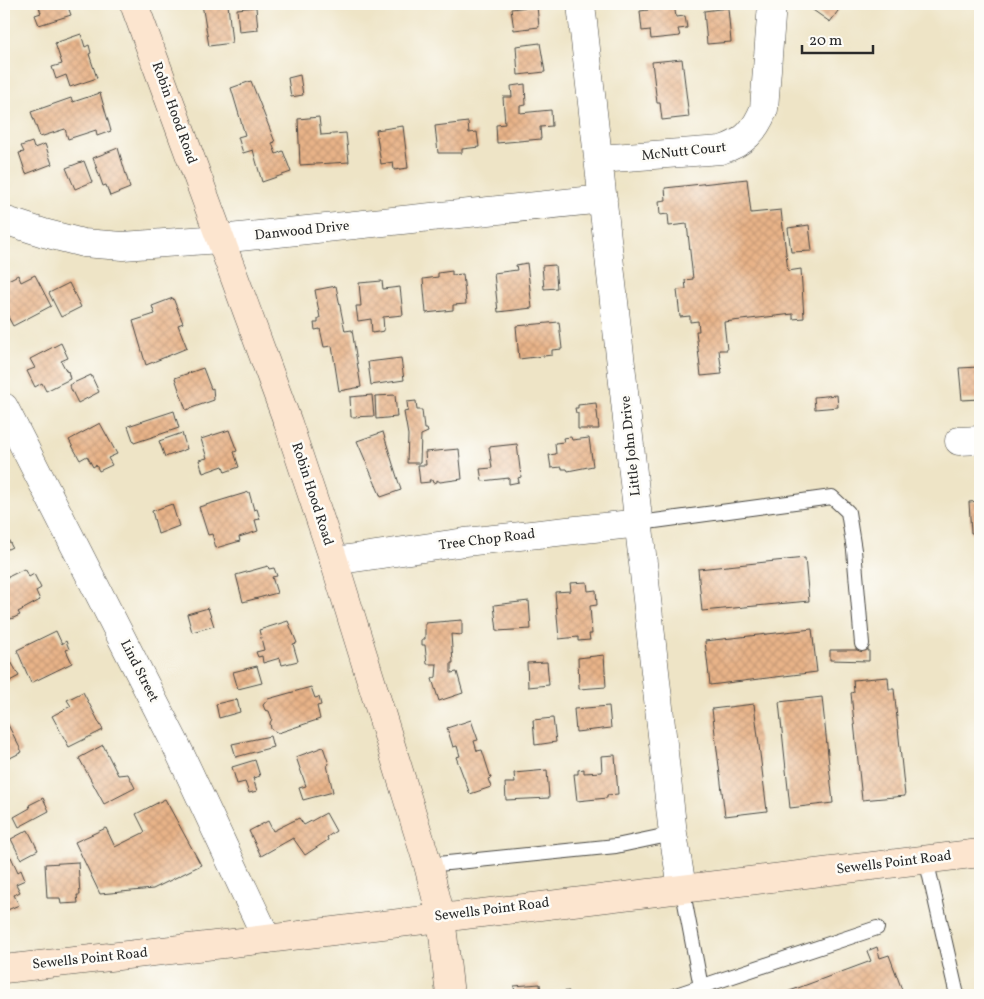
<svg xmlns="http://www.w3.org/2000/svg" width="984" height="999" font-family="Vollkorn,serif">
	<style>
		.building { fill: url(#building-cross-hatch) }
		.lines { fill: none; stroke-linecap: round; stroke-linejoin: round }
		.lane-casing { stroke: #484742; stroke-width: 16 }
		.street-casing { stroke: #484742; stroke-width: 29 }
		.secondary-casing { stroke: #484742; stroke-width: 29 }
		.lane { stroke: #fff; stroke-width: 14 }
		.street { stroke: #fff; stroke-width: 28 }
		.secondary { stroke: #fce5cf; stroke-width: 28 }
		.labels { text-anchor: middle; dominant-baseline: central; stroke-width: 5; stroke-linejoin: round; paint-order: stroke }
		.street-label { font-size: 14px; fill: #2b2b2b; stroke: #fdfcf7 }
	</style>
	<defs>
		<pattern id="building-cross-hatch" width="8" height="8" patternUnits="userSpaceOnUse" patternTransform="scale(1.25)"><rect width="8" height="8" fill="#e8b388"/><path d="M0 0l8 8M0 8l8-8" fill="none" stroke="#c79a76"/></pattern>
	</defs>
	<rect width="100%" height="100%" fill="#fdfcf7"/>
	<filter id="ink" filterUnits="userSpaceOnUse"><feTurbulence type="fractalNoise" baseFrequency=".02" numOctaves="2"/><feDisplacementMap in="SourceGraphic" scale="10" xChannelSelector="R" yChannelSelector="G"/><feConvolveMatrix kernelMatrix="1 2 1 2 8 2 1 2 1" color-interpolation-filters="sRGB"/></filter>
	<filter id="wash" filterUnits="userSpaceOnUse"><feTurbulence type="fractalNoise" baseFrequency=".0096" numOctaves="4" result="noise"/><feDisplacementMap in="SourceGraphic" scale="20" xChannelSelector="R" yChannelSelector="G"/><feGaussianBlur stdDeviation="1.12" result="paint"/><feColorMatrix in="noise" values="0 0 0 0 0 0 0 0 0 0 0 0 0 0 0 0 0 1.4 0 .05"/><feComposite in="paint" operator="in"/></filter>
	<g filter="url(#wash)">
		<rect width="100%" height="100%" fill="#eee4c6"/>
		<g id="blocks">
			<path class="building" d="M38 4H67L71 15 39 25 35 15 41 13Z
				M202 4H228L232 43 209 46Z
				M648 4H674L676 17 685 16 687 28 678 29 680 36 651 39 650 30 642 31 640 11 648 10Z
				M813 4H843L830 22 810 8Z
				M537 6 539 27 514 30 511 9Z
				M256 7 258 30 239 32 237 9Z
				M728 8 731 42 707 44 704 11Z
				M81 34 85 47 89 45 91 53 89 54 97 78 70 87 66 75 56 79 52 67 62 64 55 43Z
				M540 43 545 72 518 75 516 46Z
				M682 59 689 117 662 120 660 103H657L652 62Z
				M300 75 303 95 291 97 288 78Z
				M251 81 275 142 272 143 276 154 283 151 291 172 262 182 253 150 243 153 238 137 245 135 231 88Z
				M525 84 526 105 520 106V113L551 110 552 126 540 127 541 139 497 143 496 125 505 124 503 97H512L511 86Z
				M100 93 111 131 97 136 96 130 68 139 65 129 40 137 31 112 71 98 73 102Z
				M319 117 321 135 346 133 349 162 300 165 298 119Z
				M468 122 469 133 477 132 479 147 462 149V153H438L435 126Z
				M403 126 408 168 394 170 393 162 381 164 376 130Z
				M32 142 34 148 45 144 52 164 26 174 19 153 24 152 21 146Z
				M118 148 130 188 110 196 106 185 103 186 93 158Z
				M84 161 92 182 75 189 66 168Z
				M747 179 751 213 781 210 788 271 801 269 804 318 793 319V314L724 322 727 350H719L722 374 701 376 696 331H699L698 321 690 322V316L680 317 677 290 686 289 685 280 693 279 687 224 669 226 668 214 660 215 659 201 666 200 665 188Z
				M809 225 812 251 791 252 788 228Z
				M527 263 532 308 498 312 494 273 517 270 516 265Z
				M555 265 557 288 544 289 542 266Z
				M452 271V275L463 274 466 304 453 305V310L426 313 423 279 438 277V273Z
				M18 275 21 282 35 275 51 306 13 326 6 313 4 314V282Z
				M382 281 383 289 400 287 403 315 383 317 384 331 372 333 371 319 358 321 356 306H361L359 283Z
				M69 283 81 307 61 317 49 293Z
				M336 286 345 331 352 330 361 387 339 391 332 346 324 347 320 329 315 330 314 323H318V318H320L315 290Z
				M173 298 183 323 178 325 187 348 146 365 133 321 155 314 152 306Z
				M559 322 562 349 552 350V355L519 359 516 326Z
				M61 343 68 358 61 361 67 372 68 371 70 379 46 391 42 383 35 387 27 371 35 368 30 359Z
				M401 358 404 380 371 385 368 362Z
				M980 367V399L962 400 959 368Z
				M203 368 211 389 213 388 214 400 186 410 175 378Z
				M91 375 99 392 78 403 69 385Z
				M372 395 374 416 351 417 350 397Z
				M395 395 397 417 376 419 375 396Z
				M837 395 838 407 815 409 814 397Z
				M416 401 417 410H422L424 429H427L428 432 421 435 420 463H407L408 435 404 412 408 411 407 402Z
				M596 403 599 429H578V413H576L575 408H578V405Z
				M174 411 179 428 134 443 128 426Z
				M100 423 117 454 108 458 112 465 99 471 96 465 93 467 87 456 80 460 69 440Z
				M229 430 237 451 234 452 239 467 225 472 223 466 203 473 199 460 207 458 201 439Z
				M383 432 401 490 381 497 357 441Z
				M182 433 187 449 165 457 159 441Z
				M571 437 572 440 589 438 593 466 568 471 567 469H562V467L551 468 549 455 556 454 555 443 564 442 563 438Z
				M517 444 521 477 518 478 519 482 509 484V478L482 481 480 469 492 468 489 447Z
				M459 449 462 479 440 482 437 480V482L433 483 432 480H429L430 482 420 483 418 465H426L425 452Z
				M249 492 254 510 257 509 260 519 255 520 258 531 239 537 240 541 216 548 212 534 208 535 199 507Z
				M980 501V532L971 533 969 502Z
				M172 504 179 526 158 534 152 511Z
				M4 531 12 547 4 551Z
				M805 558 809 601 702 611 698 569Z
				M268 566 269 569 274 568 277 576 272 577 277 593 243 602 236 575Z
				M24 569 29 577 34 574 41 588 36 591 40 600 18 612 20 615 11 619 4 605V579Z
				M587 582 588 591 596 590 597 605 590 606 592 634H589L590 640 578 641V637L559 639 555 592 571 591 570 583Z
				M529 601 531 629 497 631 494 605Z
				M208 608 214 626 192 632 187 614Z
				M462 620V635L451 634 453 663H451V673L457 672 463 693 439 701 432 679 436 677 437 664H427L425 645H422V639H425V623Z
				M288 621 297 643 293 644 298 661 282 665 280 658 263 663 262 656 258 657 256 652 264 650 259 630Z
				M812 629 817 672 710 685 705 641Z
				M56 631 62 644 66 641 69 649 66 650 72 663 31 683 17 650Z
				M4 649 19 676 4 684Z
				M830 650H869V661L830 660Z
				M604 655 606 687 579 689 578 658Z
				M547 662 549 685 528 687 527 663Z
				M257 666 262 683 238 689 233 672Z
				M888 677 889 689H894L905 796 862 800 851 693 854 692 853 680Z
				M311 687 315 698 319 697 321 705 317 706 320 719 278 733 271 729 270 723 272 719 269 711 265 710 263 705 268 699Z
				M83 692 103 730 69 747 52 716 71 706 67 700Z
				M822 697 833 803 790 808 779 702Z
				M237 699 240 712 219 718 216 704Z
				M754 704 767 811 725 816 712 709Z
				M609 706 611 728 576 732 574 709Z
				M4 717 22 752 4 761Z
				M553 718 556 742 535 745 533 720Z
				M471 720 478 740 474 741 477 751 482 750 491 778 488 779 491 787 470 794 456 757 460 756 457 746 453 747 447 728Z
				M270 736 273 747 236 757 232 744Z
				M103 745 118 775 128 774 135 788 104 804 79 758Z
				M323 747 329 764 327 765 333 792 303 800 299 788 306 786 296 757Z
				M615 755 618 794 607 795V798L577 801 574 774H578V770L584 769V773L602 772 601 756Z
				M255 760 260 776 253 778 257 791 249 793 245 782 237 784 232 767Z
				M547 770 549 798 506 800 505 783H515L514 773Z
				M43 798 49 811 19 827 14 817 30 808 29 805Z
				M165 799 201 865 153 889 100 894 75 842 106 828 115 847 145 832 136 814Z
				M326 813 336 831 327 837 328 840 305 855 293 838 261 856 249 831 268 821 273 831 299 818 304 825Z
				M28 830 38 850 21 859 11 839Z
				M11 857 18 872 21 870 25 880 16 884 20 892 14 895 19 905 5 911 4 860Z
				M78 862 80 895H77L78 903 61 904 60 898H47L45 864Z
				M877 947 880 958 889 955 904 995H779L871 961 867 951Z
				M540 984 541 995H505L515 993 514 986Z
				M569 991V995H549L548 993Z"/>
		</g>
	</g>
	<g filter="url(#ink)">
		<use href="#blocks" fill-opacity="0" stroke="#484742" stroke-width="1"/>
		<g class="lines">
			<g class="lane-casing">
				<path id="lane" d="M640 523 832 497 848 512 854 550 862 644
					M926 859 957 995
					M428 865 616 846 673 834
					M682 887 701 987
					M676 995 877 928"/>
			</g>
			<g class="street-casing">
				<path id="street" d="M581 4 673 834 682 887
					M599 159 721 150C744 143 755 131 764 109L772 4
					M4 220 44 233 83 243 123 246 220 239 603 199
					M4 407 175 743 267 939
					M959 441 980 440
					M334 561 465 542 640 523"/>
			</g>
			<g class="secondary-casing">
				<path id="secondary" d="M134 4 288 423 334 561 428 865 441 917 450 995
					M4 969 267 939 980 853"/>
			</g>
			<use href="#lane" class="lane"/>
			<use href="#street" class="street"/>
			<use href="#secondary" class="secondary"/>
		</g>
	</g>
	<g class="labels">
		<g class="street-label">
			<text transform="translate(174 113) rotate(70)">Robin Hood Road</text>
			<text transform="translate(684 152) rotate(-6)">McNutt Court</text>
			<text transform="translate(302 231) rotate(-6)">Danwood Drive</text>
			<text transform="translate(631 446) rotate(-96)">Little John Drive</text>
			<text transform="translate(312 494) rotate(72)">Robin Hood Road</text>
			<text transform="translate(487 540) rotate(-7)">Tree Chop Road</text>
			<text transform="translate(139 671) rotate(63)">Lind Street</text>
			<text transform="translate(894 863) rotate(-7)">Sewells Point Road</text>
			<text transform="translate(492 910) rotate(-7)">Sewells Point Road</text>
			<text transform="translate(90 959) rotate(-6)">Sewells Point Road</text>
		</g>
	</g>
	<rect width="984" height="999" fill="none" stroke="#fdfcf7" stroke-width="20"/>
	<path d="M802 45v8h71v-8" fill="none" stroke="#2b2b2b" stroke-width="2.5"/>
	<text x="809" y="45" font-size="15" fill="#2b2b2b" stroke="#fdfcf7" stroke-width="4" paint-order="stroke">20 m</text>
</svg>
